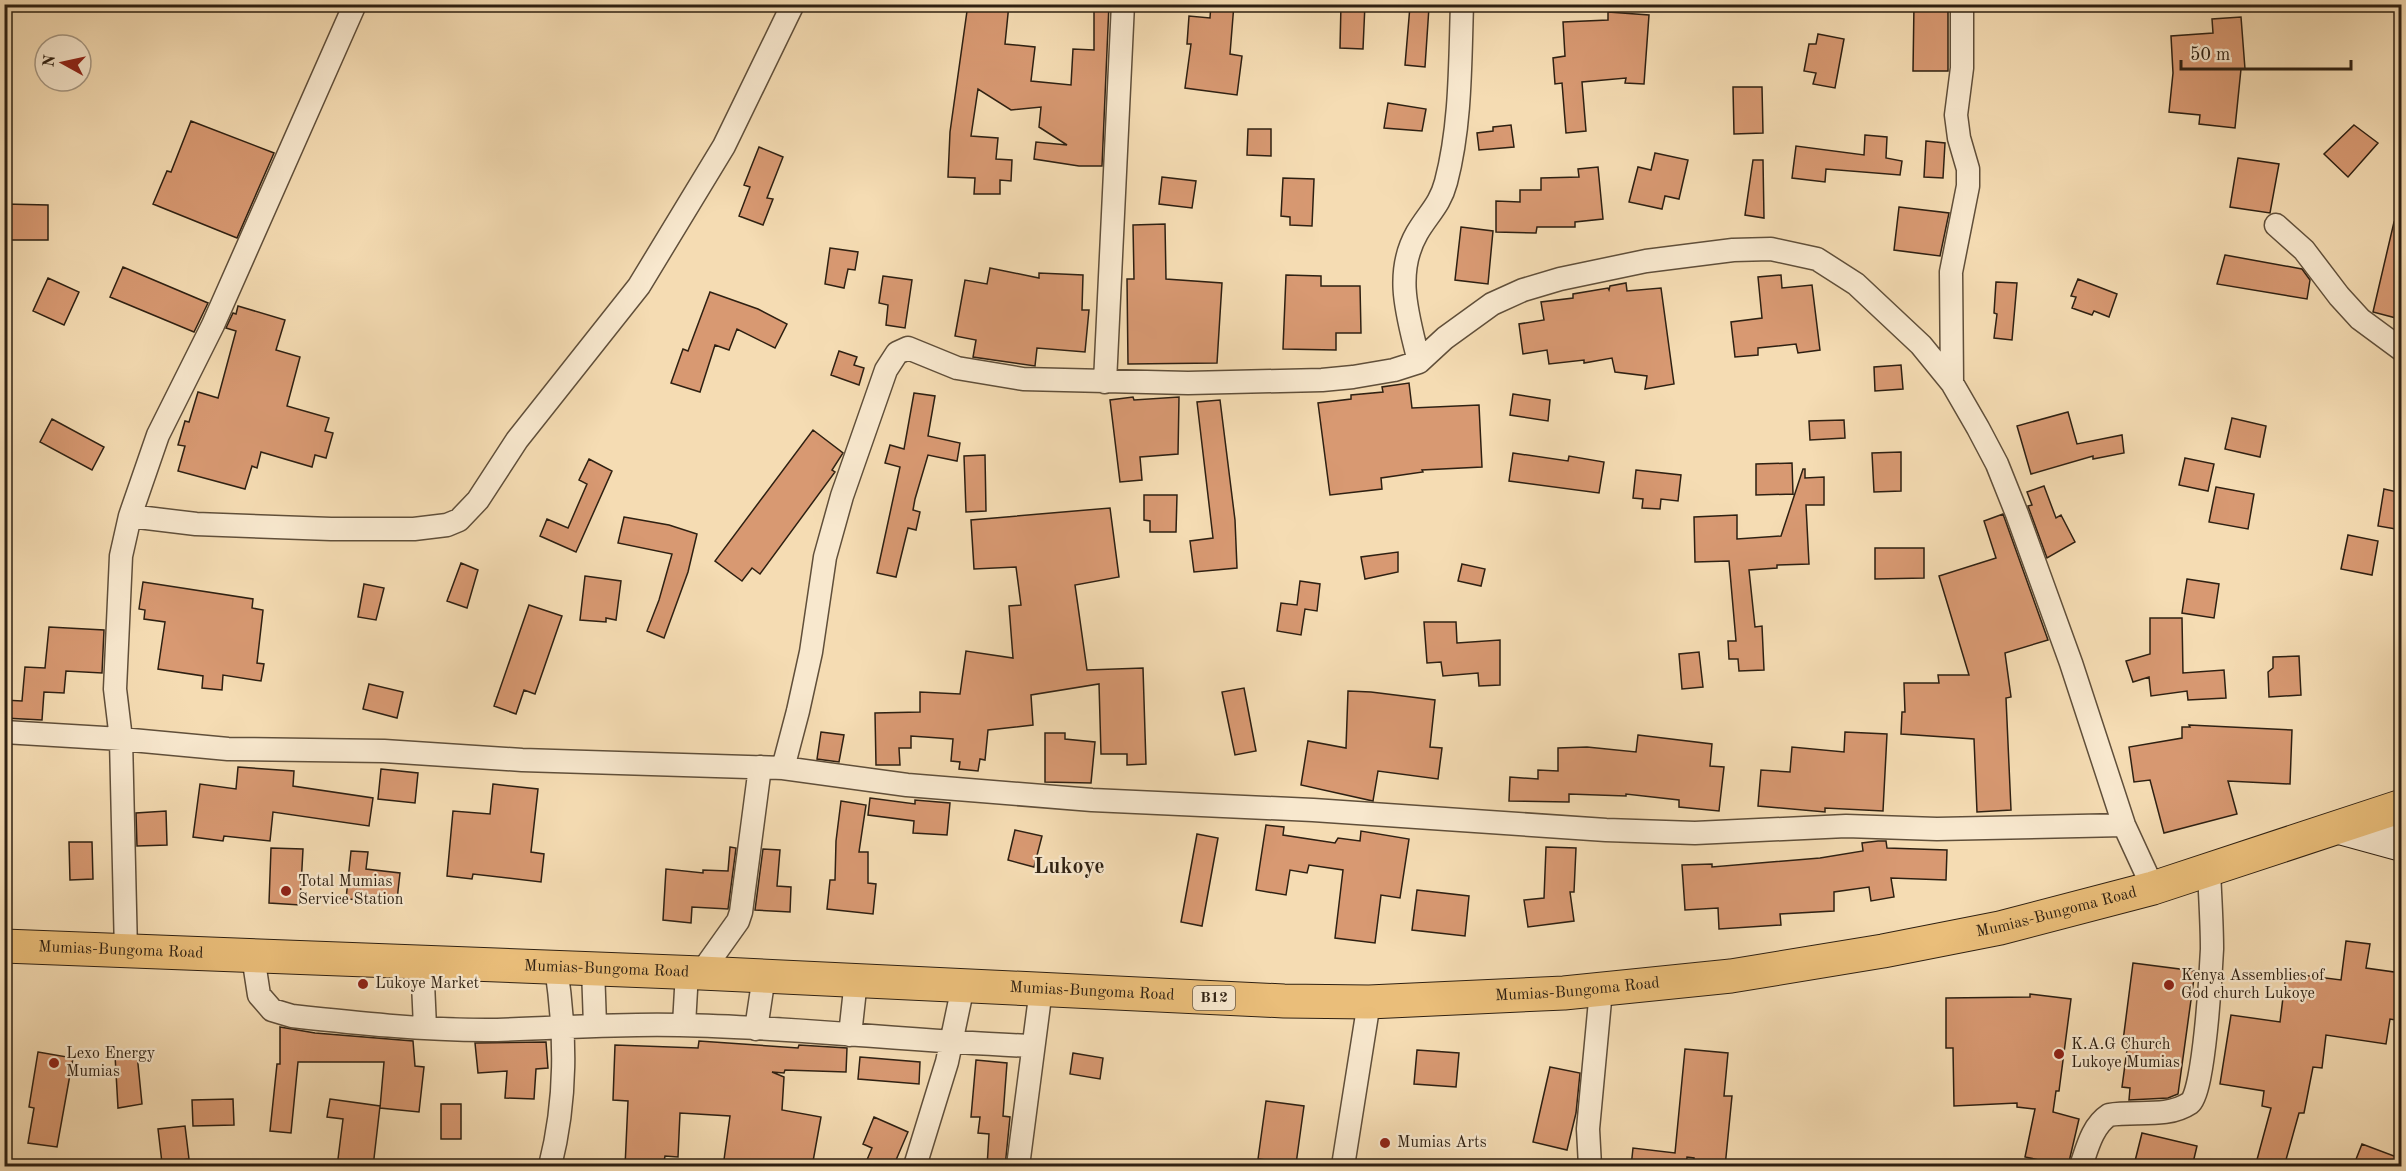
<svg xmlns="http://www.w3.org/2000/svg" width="2406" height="1171" font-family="'Old Standard TT',serif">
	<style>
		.building { fill: #d89972; stroke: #2e2012; stroke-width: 1.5 }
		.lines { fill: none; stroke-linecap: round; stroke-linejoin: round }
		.street-casing { stroke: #604f3a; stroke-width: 25 }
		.secondary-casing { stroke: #2e2012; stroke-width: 34 }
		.highway-casing { stroke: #2e2012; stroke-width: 35 }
		.street { stroke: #f8e8ce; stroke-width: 22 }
		.secondary { stroke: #f8e8ce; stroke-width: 32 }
		.highway { stroke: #eabe7a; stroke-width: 33 }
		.poi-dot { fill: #8f2418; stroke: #f8e8ce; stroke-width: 2 }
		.labels { text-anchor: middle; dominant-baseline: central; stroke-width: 4.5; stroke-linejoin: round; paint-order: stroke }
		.shield { fill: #f8e8ce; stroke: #6b5c4a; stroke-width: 1.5 }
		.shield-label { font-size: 15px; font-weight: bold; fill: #2e2012 }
		.poi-label { font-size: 16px; fill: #2e2012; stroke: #f8e8ce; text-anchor: start }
		.street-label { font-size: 16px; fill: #2e2012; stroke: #f8e8ce }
		.district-label { font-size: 22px; font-weight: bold; fill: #2e2012; stroke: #f8e8ce }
	</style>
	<rect width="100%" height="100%" fill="#f5dcb3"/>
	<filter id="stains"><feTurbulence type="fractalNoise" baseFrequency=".00333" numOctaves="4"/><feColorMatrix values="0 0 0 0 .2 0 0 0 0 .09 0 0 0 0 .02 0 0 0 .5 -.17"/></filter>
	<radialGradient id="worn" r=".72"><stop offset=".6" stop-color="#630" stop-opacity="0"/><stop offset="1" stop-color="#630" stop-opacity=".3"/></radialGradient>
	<path class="building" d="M968 4H1009L1005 44 1035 47 1031 81 1071 85 1073 49 1094 50V4H1109L1102 166H1079L1034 159 1036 142 1067 145 1039 127 1041 107 1011 110 978 89 971 136 998 138 996 159 1012 160 1011 181 1000 180V194H974L975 178 948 177 950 132Z
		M1211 4H1234L1230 54 1242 56 1237 95 1185 88 1191 44H1187L1189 16 1210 18Z
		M1341 4H1365L1363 49 1340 48Z
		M1914 4H1948V71H1913Z
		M1410 6 1429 7 1425 67 1405 65Z
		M1608 12 1649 15 1644 84 1625 83 1626 78 1582 82 1586 131 1566 133 1562 83 1555 84 1553 58 1565 56 1563 22 1608 20Z
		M2241 17 2245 69H2241L2235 128 2199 124 2200 115 2169 112 2173 73 2171 36 2213 33 2212 19Z
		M1818 34 1844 39 1835 88 1813 84 1816 73 1804 71 1809 44H1816Z
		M1733 87H1762L1763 133 1734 134Z
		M1388 103 1426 109 1422 131 1384 128Z
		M191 121 274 153 237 238 153 204 167 171 171 172Z
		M1511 125 1514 147 1479 150 1477 133 1493 131V127Z
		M2354 125 2378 143 2348 177 2324 154Z
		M1248 129H1271V156L1247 155Z
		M1865 135 1887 137 1886 158 1902 161 1900 175 1826 169 1825 182 1792 178 1796 146 1864 155Z
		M1926 141 1945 143 1943 178 1924 177Z
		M759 147 783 157 767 198 773 199 763 225 739 216 750 187 744 185Z
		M1655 153 1688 160 1679 199 1665 196 1662 209 1629 202 1638 167 1651 170Z
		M2238 158 2279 164 2270 213 2230 207Z
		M1753 160H1763L1764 218 1745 215Z
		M1598 167 1603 219 1575 222V227H1537L1536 233 1496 232V201L1520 202V190H1541V178L1579 177 1578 169Z
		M1162 177 1196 181 1192 208 1159 204Z
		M1283 178 1314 179 1312 226 1290 225V217L1281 216Z
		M4 204 48 205V240H4Z
		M1899 207 1949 213 1940 256 1894 250Z
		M2394 222 2402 223V292L2396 318 2373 312Z
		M1165 224 1166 279 1222 283 1217 363 1128 364 1127 279H1134L1133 225Z
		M1461 227 1493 231 1488 284 1455 280Z
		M830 248 858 252 855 270 848 269 844 288 825 284Z
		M2225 255 2302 269 2310 280 2307 299 2217 284Z
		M123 267 208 303 194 332 110 297Z
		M990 268 1039 278V273L1083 275 1082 310H1089L1085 352 1037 348 1035 366 973 357 976 340 955 336 965 280 987 284Z
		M1286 275 1321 276V286H1360L1361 333H1336V350L1283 349Z
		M1781 275 1782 288 1812 285 1820 350 1798 353 1796 344 1758 348V355L1735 357 1731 322 1762 318 1758 277Z
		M883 276 912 280 905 328 886 325 888 305 879 303Z
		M48 278 79 292 64 325 33 311Z
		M2078 279 2117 294 2109 317 2094 311 2092 315 2072 308 2076 297 2071 296Z
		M1996 282 2017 283 2012 340 1994 338 1997 314 1994 313Z
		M1626 283 1627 291 1661 288 1674 384 1645 389 1647 376 1615 372 1612 358 1584 363V360L1549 364 1547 350 1523 354 1519 324 1544 320 1541 302 1573 298V294L1608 288 1609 290 1610 286Z
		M710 292 758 309 787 324 775 348 737 329 729 350 715 345 700 392 671 383 683 349 688 351Z
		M238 306 285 320 276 350 300 357 287 406 329 418 325 431 333 433 326 458 315 455 312 467 261 452 257 468 252 466 245 489 178 471 185 446 178 445 185 421 189 422 198 392 218 398 236 331 226 328 233 313 236 314Z
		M839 351 857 357 854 365 864 368 859 385 831 375Z
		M1901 365 1903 389 1875 391 1874 367Z
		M1409 383 1412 408 1479 405 1482 467 1422 470 1423 472 1381 478 1382 489 1330 495 1318 403 1351 399V395L1383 392 1382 387Z
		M914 393 935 396 928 436 960 443 957 461 928 455 915 499 913 510 920 512 916 530 908 528 896 577 877 573 900 467 885 463 890 445 904 449Z
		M1513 394 1550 400 1548 421 1510 415Z
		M1133 397 1134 400 1179 397 1178 454 1140 457 1142 480 1120 482 1110 400Z
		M1220 400 1235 520 1237 568 1194 572 1190 541 1213 538 1197 402Z
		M2068 412 2077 444 2122 435 2124 453 2093 459V456L2031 474 2017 426Z
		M2232 418 2266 426 2260 457 2225 449Z
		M52 419 104 447 92 470 40 442Z
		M1844 420 1845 438 1810 440 1809 421Z
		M813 430 843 453 832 470 835 472 760 574 752 568 742 581 715 561Z
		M1901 452V491L1874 492 1872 453Z
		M1513 453 1568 461 1569 456 1604 462 1599 493 1509 481Z
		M985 455 986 511 966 512 964 456Z
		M2185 458 2214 464 2208 491 2179 485Z
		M589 459 612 471 576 552 540 536 547 519 568 528 587 484 579 480Z
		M1792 463 1793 494 1756 495V464Z
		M1803 469H1805V478L1824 477V505H1806L1809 564 1777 565V568L1749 570 1755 627 1762 626 1764 670 1739 671 1738 659H1729L1728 641H1736L1729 561 1695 562 1694 517 1737 515V539L1781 536Z
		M1636 470 1681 475 1678 501 1661 499 1660 509 1642 508 1643 499 1633 498Z
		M2044 486 2056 518 2061 515 2075 542 2047 558 2028 506 2032 505 2027 492Z
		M2216 487 2254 494 2248 529 2209 522Z
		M2384 489 2402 493V530L2378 526Z
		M1144 495H1177L1176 532H1150V521L1144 520Z
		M1110 508 1119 577 1075 585 1087 670 1143 668 1146 764 1127 765V754H1101L1099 684 1031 695 1033 725 988 730 985 760 980 759 978 771 959 769 960 762 951 761 953 739 911 736V748H899L900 765H876L875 713 920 712V692L960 694 966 651 1013 658 1009 606 1021 605 1016 567 974 569 971 520Z
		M2003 514 2048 640 2005 653 2011 697 2006 698 2011 810 1977 812 1974 739 1901 734 1902 712H1905L1904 683H1939L1938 675H1969L1939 576 1996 558 1984 521Z
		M624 517 669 525 697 534 688 572 664 638 647 631 659 600 672 554 618 543Z
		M2348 535 2378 541 2372 575 2341 569Z
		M1875 548H1924V578L1875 579Z
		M1398 552V572L1365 579 1361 557Z
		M461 563 478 570 467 608 447 601Z
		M1462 564 1485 569 1481 586 1458 581Z
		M585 576 621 581 616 620 606 618V622L580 620Z
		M2187 579 2219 584 2214 618 2182 613Z
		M1300 581 1320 584 1317 611 1305 609 1301 635 1277 631 1281 603 1297 605Z
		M143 582 253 599 252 608 263 610 257 663 264 664 261 681 223 675 222 690 202 688 203 676 158 669 165 622 144 619 145 610 139 609Z
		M364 584 384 588 376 620 358 617Z
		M529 605 562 616 535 694 524 690 516 714 494 706Z
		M2150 618H2182L2183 673 2224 670 2226 698 2188 700 2187 691 2151 696 2149 677 2133 682 2126 661 2150 654Z
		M1424 622H1456L1457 643 1500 640V685L1479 686 1478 673 1443 676 1441 662 1427 663Z
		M49 627 104 630 102 673 66 671 64 693 44 692 42 720 4 718V700L22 701 25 667 45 668Z
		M1699 652 1703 687 1682 689 1679 654Z
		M2299 656 2301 695 2269 697 2268 672 2273 668V657Z
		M369 684 403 692 397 718 363 709Z
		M1244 688 1256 751 1235 755 1222 692Z
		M1348 691 1371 692 1435 700 1430 747 1442 748 1438 779 1378 771 1373 801 1301 785 1308 741 1346 748Z
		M2189 725 2292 730 2290 784 2228 781 2237 814 2164 833 2150 780 2134 782 2129 747 2182 738V727H2190Z
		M821 732 844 735 839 762 817 759Z
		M1845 732 1887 734 1883 811 1825 808V812L1758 806 1761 770 1790 772 1792 747 1844 752Z
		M1045 733H1065V739L1095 742 1091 783 1045 782Z
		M1638 735 1712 744 1710 766 1724 767 1719 811 1679 807V800L1626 794V796L1569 794V802L1509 801 1510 777 1538 779V770L1558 771V748L1587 747 1636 752Z
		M238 767 294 771 293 786 373 798 369 826 273 812 270 841 224 836 223 841 193 837 200 784 236 789Z
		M381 769 418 773 415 803 378 799Z
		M493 784 538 789 531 852 544 854 541 882 473 874 472 879 447 876 453 811 490 814Z
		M870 798 915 804V800L950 803 947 835 913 833 914 821 868 815Z
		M841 801 866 805 859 852H868V883L876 884 873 914 827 909 830 880H835L836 841Z
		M166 811 167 845 137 846 136 813Z
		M1266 825 1284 827 1283 835 1335 843 1338 838 1360 841 1361 831 1409 839 1400 898 1381 895 1375 943 1335 938 1343 870 1309 865 1307 873 1290 870 1286 895 1256 890Z
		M1015 830 1042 836 1034 867 1008 860Z
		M1197 834 1218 838 1202 926 1181 922Z
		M1878 841H1886L1887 848 1947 850 1946 880 1891 878 1894 897 1871 901 1869 887 1834 892V911L1780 914 1781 925 1719 929 1718 908 1685 910 1682 865 1712 864V867L1820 858 1863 851 1862 843Z
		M69 842H92L93 879 70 880Z
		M730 847 736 848 728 909 692 907 691 923 663 920 666 869 703 873V870L728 871Z
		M1546 847 1576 848 1574 892H1570L1574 921 1528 927 1524 900 1544 898Z
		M271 848 303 849 300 905 269 903Z
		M763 849 780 850 777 886 791 887 790 912 755 910Z
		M351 851 368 852 366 869 400 873 397 900 366 897 365 900 346 899Z
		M1417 890 1469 896 1465 936 1412 930Z
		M2346 941 2370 944 2366 968 2401 973 2398 992 2402 993V1021L2390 1019 2386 1044 2326 1035 2322 1068 2313 1067 2304 1113H2299L2284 1167H2255L2271 1108 2262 1106 2264 1091 2220 1084 2231 1015 2280 1022 2286 973 2341 980Z
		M2133 963 2195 971 2178 1094 2168 1098 2129 1100 2130 1088 2122 1087 2128 1042 2123 1041Z
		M2030 994 2071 999 2059 1091H2056L2053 1112 2079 1119 2068 1166 2025 1157 2035 1109 2017 1107V1103L1954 1106 1953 1048H1946V998L2030 997Z
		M280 1027 315 1033 413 1041 415 1066 424 1067 419 1112 380 1108 384 1062H298L291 1133 270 1131 277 1064H280Z
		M699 1041 798 1048 799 1045 847 1048 846 1072 785 1070 784 1073 772 1072 784 1077 782 1110 821 1117 812 1167H723L730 1116 680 1113 678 1157 665 1156 663 1167H625L628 1101 613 1100 615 1045 698 1048Z
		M546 1042 548 1068 536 1069 534 1099 505 1098 507 1071 478 1073 475 1043Z
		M1685 1049 1728 1053 1724 1096H1732L1725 1167H1693L1694 1158 1687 1157 1686 1167H1631L1633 1148 1675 1153Z
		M1417 1050 1459 1053 1456 1087 1414 1084Z
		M38 1052 73 1058 57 1147 28 1143 34 1108 29 1107Z
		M1073 1053 1103 1058 1100 1079 1070 1074Z
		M137 1054 142 1104 118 1108 115 1055Z
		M860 1057 920 1062 919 1084 858 1079Z
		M976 1060 1007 1063 1003 1116 1010 1117 1005 1167H987L989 1134 978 1133 980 1117H971Z
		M1550 1067 1580 1073 1576 1113 1567 1150 1533 1142Z
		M233 1099 234 1125 193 1126 192 1100Z
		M330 1099 380 1106 373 1167H337L343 1119 327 1117Z
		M1266 1101 1304 1106 1296 1164 1258 1159Z
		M441 1104H461V1139H441Z
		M874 1117 908 1132 893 1167H864L872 1148 863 1144Z
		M185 1126 189 1159 162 1163 158 1129Z
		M2142 1133 2197 1146 2192 1167H2147L2148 1164 2135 1161Z
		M2362 1144 2402 1159V1167H2353Z"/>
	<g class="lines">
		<g class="street-casing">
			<path id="street" d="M2276 225 2304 250 2339 296 2360 319 2402 350
				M1419 362C1409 319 1393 275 1417 233 1428 214 1440 205 1446 182 1461 125 1460 63 1462 4
				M1105 382 1123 4
				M1952 383 1951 272 1968 186V169L1959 138 1956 115 1962 68V4
				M130 516 196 524 331 529H414L447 525 459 520 478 500 517 440 639 286 724 146 793 4
				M4 732 121 739 228 749 384 751 522 760 783 768 907 785 1092 800 1313 810 1606 830 1695 833 1846 826 1937 829 2124 825
				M783 768 798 711 811 652 825 557 842 496 886 370 897 353 908 348 957 368 1023 379 1188 383 1322 380 1353 377 1394 370 1419 362 1445 338 1492 304 1523 290 1560 279 1646 261 1733 250 1771 249 1817 259 1856 284 1921 345 1952 383 1978 428 1997 464 2017 514 2071 663 2124 825 2153 888
				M126 952 121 739 115 689 121 556 130 516 158 435 213 325 355 4
				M253 956 259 995 272 1010 292 1016C356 1023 421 1030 486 1030 551 1029 615 1023 680 1025 798 1027 915 1042 1033 1046
				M422 961 425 1027
				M593 968 595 1025
				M701 973 738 921 741 912 760 767
				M684 1025 687 972
				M756 1029 764 976
				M850 1035 856 980
				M550 1166C567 1099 566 1035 556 967
				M915 1166 947 1062 963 986
				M1018 1166 1041 989
				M1343 1166 1369 1002
				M1590 1166 1588 1129 1601 990
				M2081 1166C2087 1149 2092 1126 2109 1115 2135 1110 2166 1119 2190 1103 2204 1093 2211 971 2212 949 2212 923 2210 896 2209 870"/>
		</g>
		<g class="secondary-casing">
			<path id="secondary" d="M2340 828 2402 845"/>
		</g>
		<g class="highway-casing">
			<g id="highway">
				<path id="s1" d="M4 946 701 973 1284 1001 1369 1002 1564 993 1731 976 1883 951 2000 928 2153 888 2402 806"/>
			</g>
		</g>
		<use href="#street" class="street"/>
		<use href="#secondary" class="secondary"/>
		<use href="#highway" class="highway"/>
	</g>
	<g class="poi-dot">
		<circle cx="286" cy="891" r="6"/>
		<circle cx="363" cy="984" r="6"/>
		<circle cx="2169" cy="985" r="6"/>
		<circle cx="2059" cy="1054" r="6"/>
		<circle cx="54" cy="1063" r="6"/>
		<circle cx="1385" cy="1143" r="6"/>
	</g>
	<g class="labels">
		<rect class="shield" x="1193" y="986" width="42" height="24" rx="4.5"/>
		<g class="shield-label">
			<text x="1214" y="998">B12</text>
		</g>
		<g class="poi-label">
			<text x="298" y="882">Total Mumias<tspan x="298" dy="18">Service Station</tspan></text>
			<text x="2181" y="976">Kenya Assemblies of<tspan x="2181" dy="18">God church Lukoye</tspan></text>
			<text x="375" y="984">Lukoye Market</text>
			<text x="2071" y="1045">K.A.G Church<tspan x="2071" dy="18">Lukoye Mumias</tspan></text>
			<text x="66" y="1054">Lexo Energy<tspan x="66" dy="18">Mumias</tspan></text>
			<text x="1397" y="1143">Mumias Arts</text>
		</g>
		<g class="street-label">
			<text stroke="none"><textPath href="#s1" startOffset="2061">Mumias-Bungoma Road</textPath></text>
			<text stroke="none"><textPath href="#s1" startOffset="117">Mumias-Bungoma Road</textPath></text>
			<text stroke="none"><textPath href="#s1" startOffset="603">Mumias-Bungoma Road</textPath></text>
			<text stroke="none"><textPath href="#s1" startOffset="1575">Mumias-Bungoma Road</textPath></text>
			<text stroke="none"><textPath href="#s1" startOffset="1089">Mumias-Bungoma Road</textPath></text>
		</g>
		<g class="district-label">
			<text x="1069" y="867">Lukoye</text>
		</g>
	</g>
	<rect width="2406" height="1171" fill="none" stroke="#f5dcb3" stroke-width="24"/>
	<rect x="6" y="6" width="2394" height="1159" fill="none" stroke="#2e2012" stroke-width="3"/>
	<rect x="12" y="12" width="2382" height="1147" fill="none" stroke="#2e2012" stroke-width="1.5"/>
	<g transform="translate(63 63) rotate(278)"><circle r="28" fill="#f8e8ce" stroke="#a79883" stroke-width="1.5"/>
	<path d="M0-4.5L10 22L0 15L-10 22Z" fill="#8f2418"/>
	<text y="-9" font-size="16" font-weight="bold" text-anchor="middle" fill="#2e2012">N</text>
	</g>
	<path d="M2181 60v9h170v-9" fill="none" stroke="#2e2012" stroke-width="3"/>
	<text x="2190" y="60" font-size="18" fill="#2e2012" stroke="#f8e8ce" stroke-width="4.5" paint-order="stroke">50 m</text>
	<rect width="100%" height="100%" filter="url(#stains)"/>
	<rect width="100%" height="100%" fill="url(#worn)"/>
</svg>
